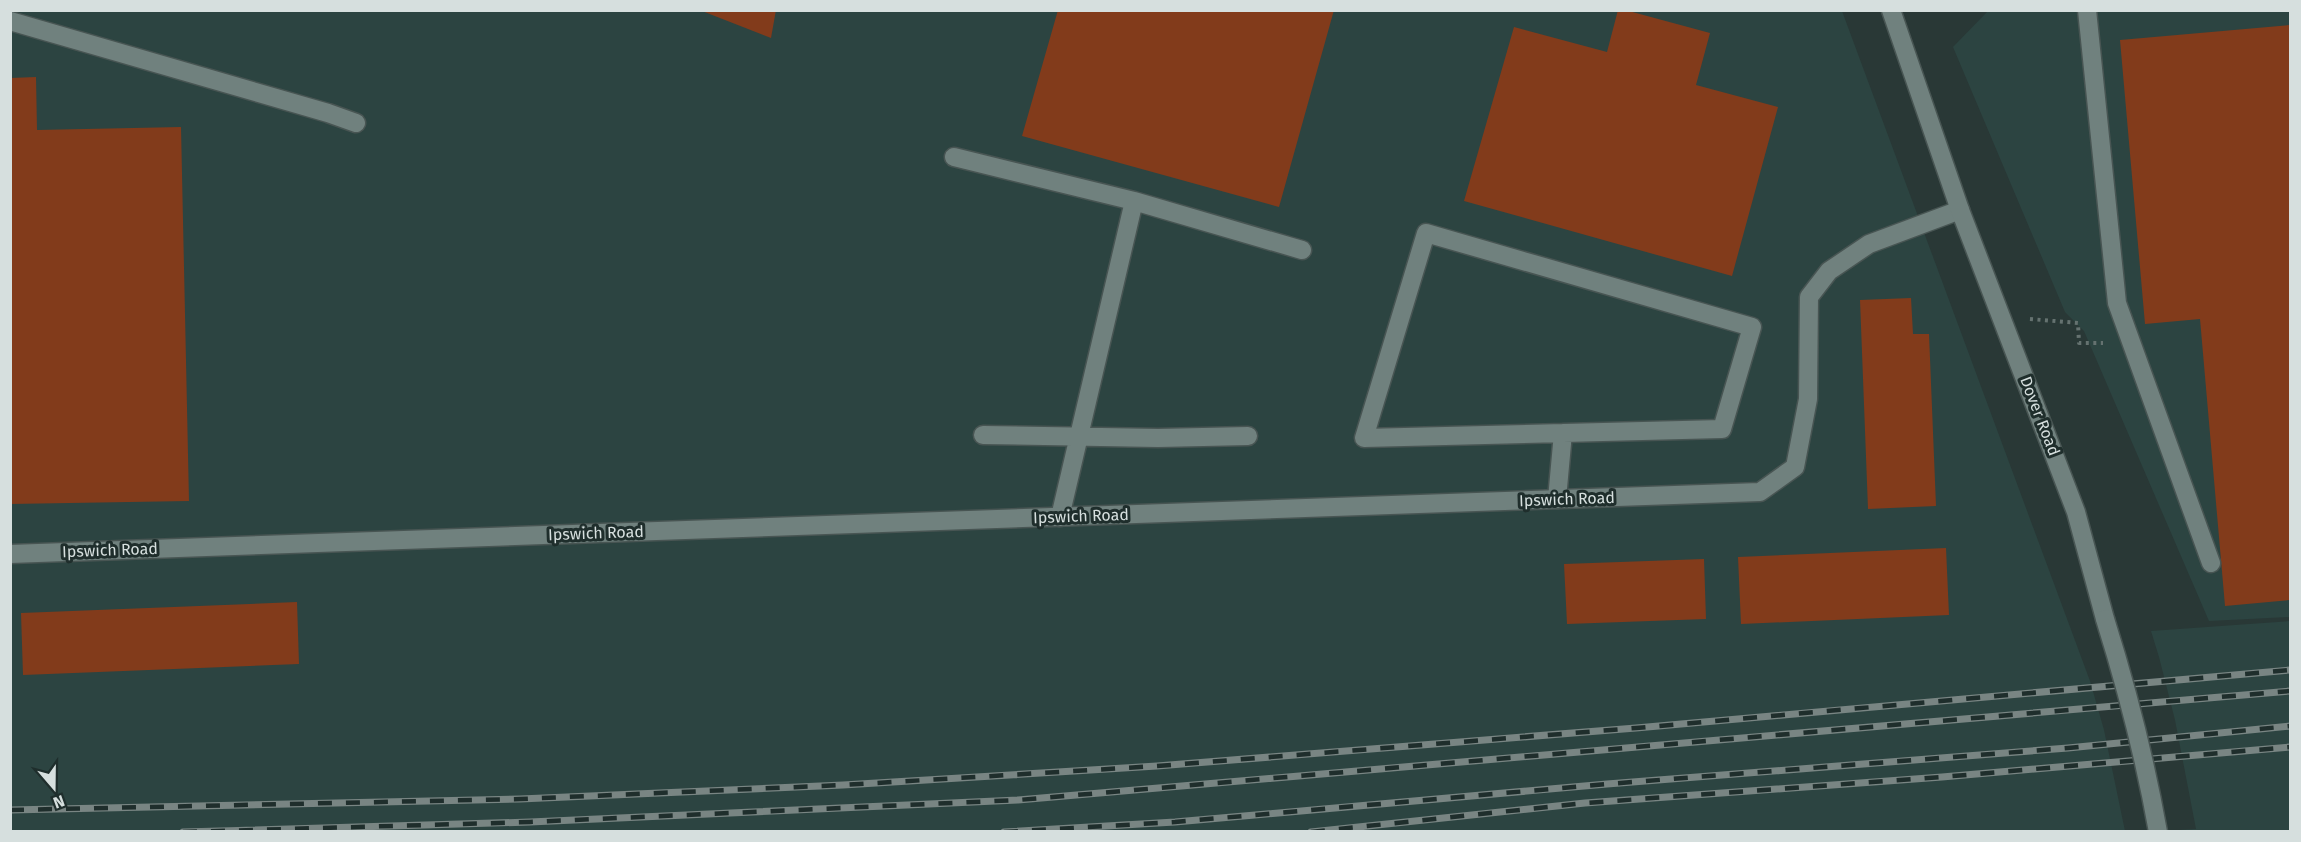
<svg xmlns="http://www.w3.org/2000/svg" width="2301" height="842" font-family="'Fira Sans',sans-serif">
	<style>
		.built { fill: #2c4441 }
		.building { fill: #823b1b }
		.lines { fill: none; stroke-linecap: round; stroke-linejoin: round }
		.service-casing { stroke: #485553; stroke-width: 21 }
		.minor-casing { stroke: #485553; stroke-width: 21 }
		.tertiary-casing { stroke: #485553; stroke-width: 21 }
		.path { stroke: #657270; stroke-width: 4; stroke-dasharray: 3 4.5; stroke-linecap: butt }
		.service { stroke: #70817e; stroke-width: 18 }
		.minor { stroke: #70817e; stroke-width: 18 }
		.tertiary { stroke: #70817e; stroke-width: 18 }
		.rail-casing { stroke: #798583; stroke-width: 7 }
		.rail { stroke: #1f2e2c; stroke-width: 4.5; stroke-dasharray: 14; stroke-linecap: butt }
		.tertiary-bridge-casing { stroke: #485553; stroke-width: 21; stroke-linecap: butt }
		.tertiary-bridge { stroke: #70817e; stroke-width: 18 }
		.labels { text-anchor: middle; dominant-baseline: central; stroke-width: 6; stroke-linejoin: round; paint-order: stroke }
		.street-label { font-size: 16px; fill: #d6dfde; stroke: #1f2e2c }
	</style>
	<rect width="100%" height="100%" fill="#293836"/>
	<path class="built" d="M10 11H1842L2090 681 2104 730 2125 831H11Z
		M1988 11H2290V617L2209 621 2084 331 2065 312 1953 47Z
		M2290 621V831H2162L2196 829 2175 720 2159 657 2151 631Z"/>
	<path class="building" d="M702 10H776L771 38 702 11Z
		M1058 10H1334L1279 207 1022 136Z
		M1618 10H1625L1710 33 1696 85 1778 107 1732 276 1464 201 1514 27 1607 52Z
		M2290 25V600L2225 606 2200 319 2145 324 2120 40Z
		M36 77 37 130 181 127 189 501 10 504V78Z
		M1911 298 1913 334H1929L1936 506 1868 509 1860 300Z
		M1946 548 1949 615 1741 624 1738 557Z
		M1704 559 1706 619 1567 624 1564 564Z
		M297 602 299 664 23 675 21 613Z"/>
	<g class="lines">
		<g class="service-casing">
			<path id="service" d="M2087 10 2117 303 2211 563
				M10 21 328 113 356 123
				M954 157 1134 201 1302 250
				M1426 233 1752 327 1722 429 1364 438Z
				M983 435 1158 438 1248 436
				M1557 499 1563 433
				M1060 517 1134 201"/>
		</g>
		<g class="minor-casing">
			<path id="minor" d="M10 554 1760 492 1795 467 1808 399 1809 297 1829 271 1869 244 1960 210"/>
		</g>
		<g class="tertiary-casing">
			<path id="tertiary" d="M1891 10 1960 210 2076 512 2105 619"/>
		</g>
		<path class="path" d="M2030 319 2078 323 2079 343H2103"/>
		<use href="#service" class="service"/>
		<use href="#minor" class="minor"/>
		<use href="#tertiary" class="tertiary"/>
		<g class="rail-casing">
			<path id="rail" d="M10 810 520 799 843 785 1157 766 1636 728 2290 670
				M183 832 530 822 1018 800 2290 691
				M1004 832 1175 822 1607 784 2068 748 2290 726
				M1311 832 1585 803 1942 777 2290 747"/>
		</g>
		<use href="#rail" class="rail"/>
		<g class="tertiary-bridge-casing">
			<path id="tertiary-bridge" d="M2105 619C2127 689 2145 759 2158 832"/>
		</g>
		<use href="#tertiary-bridge" class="tertiary-bridge"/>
	</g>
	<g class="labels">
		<g class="street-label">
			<text transform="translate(2040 416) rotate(69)">Dover Road</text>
			<text transform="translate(1567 499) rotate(-2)">Ipswich Road</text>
			<text transform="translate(1081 516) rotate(-2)">Ipswich Road</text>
			<text transform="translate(596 533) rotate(-2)">Ipswich Road</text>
			<text transform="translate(110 550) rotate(-2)">Ipswich Road</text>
		</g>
	</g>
	<rect width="2301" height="842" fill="none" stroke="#d6dfde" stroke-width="24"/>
	<g transform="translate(54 788) rotate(160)" stroke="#1f2e2c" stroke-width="4.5" paint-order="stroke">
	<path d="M0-4.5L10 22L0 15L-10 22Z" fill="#d6dfde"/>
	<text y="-9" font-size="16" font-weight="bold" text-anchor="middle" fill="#d6dfde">N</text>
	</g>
</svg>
